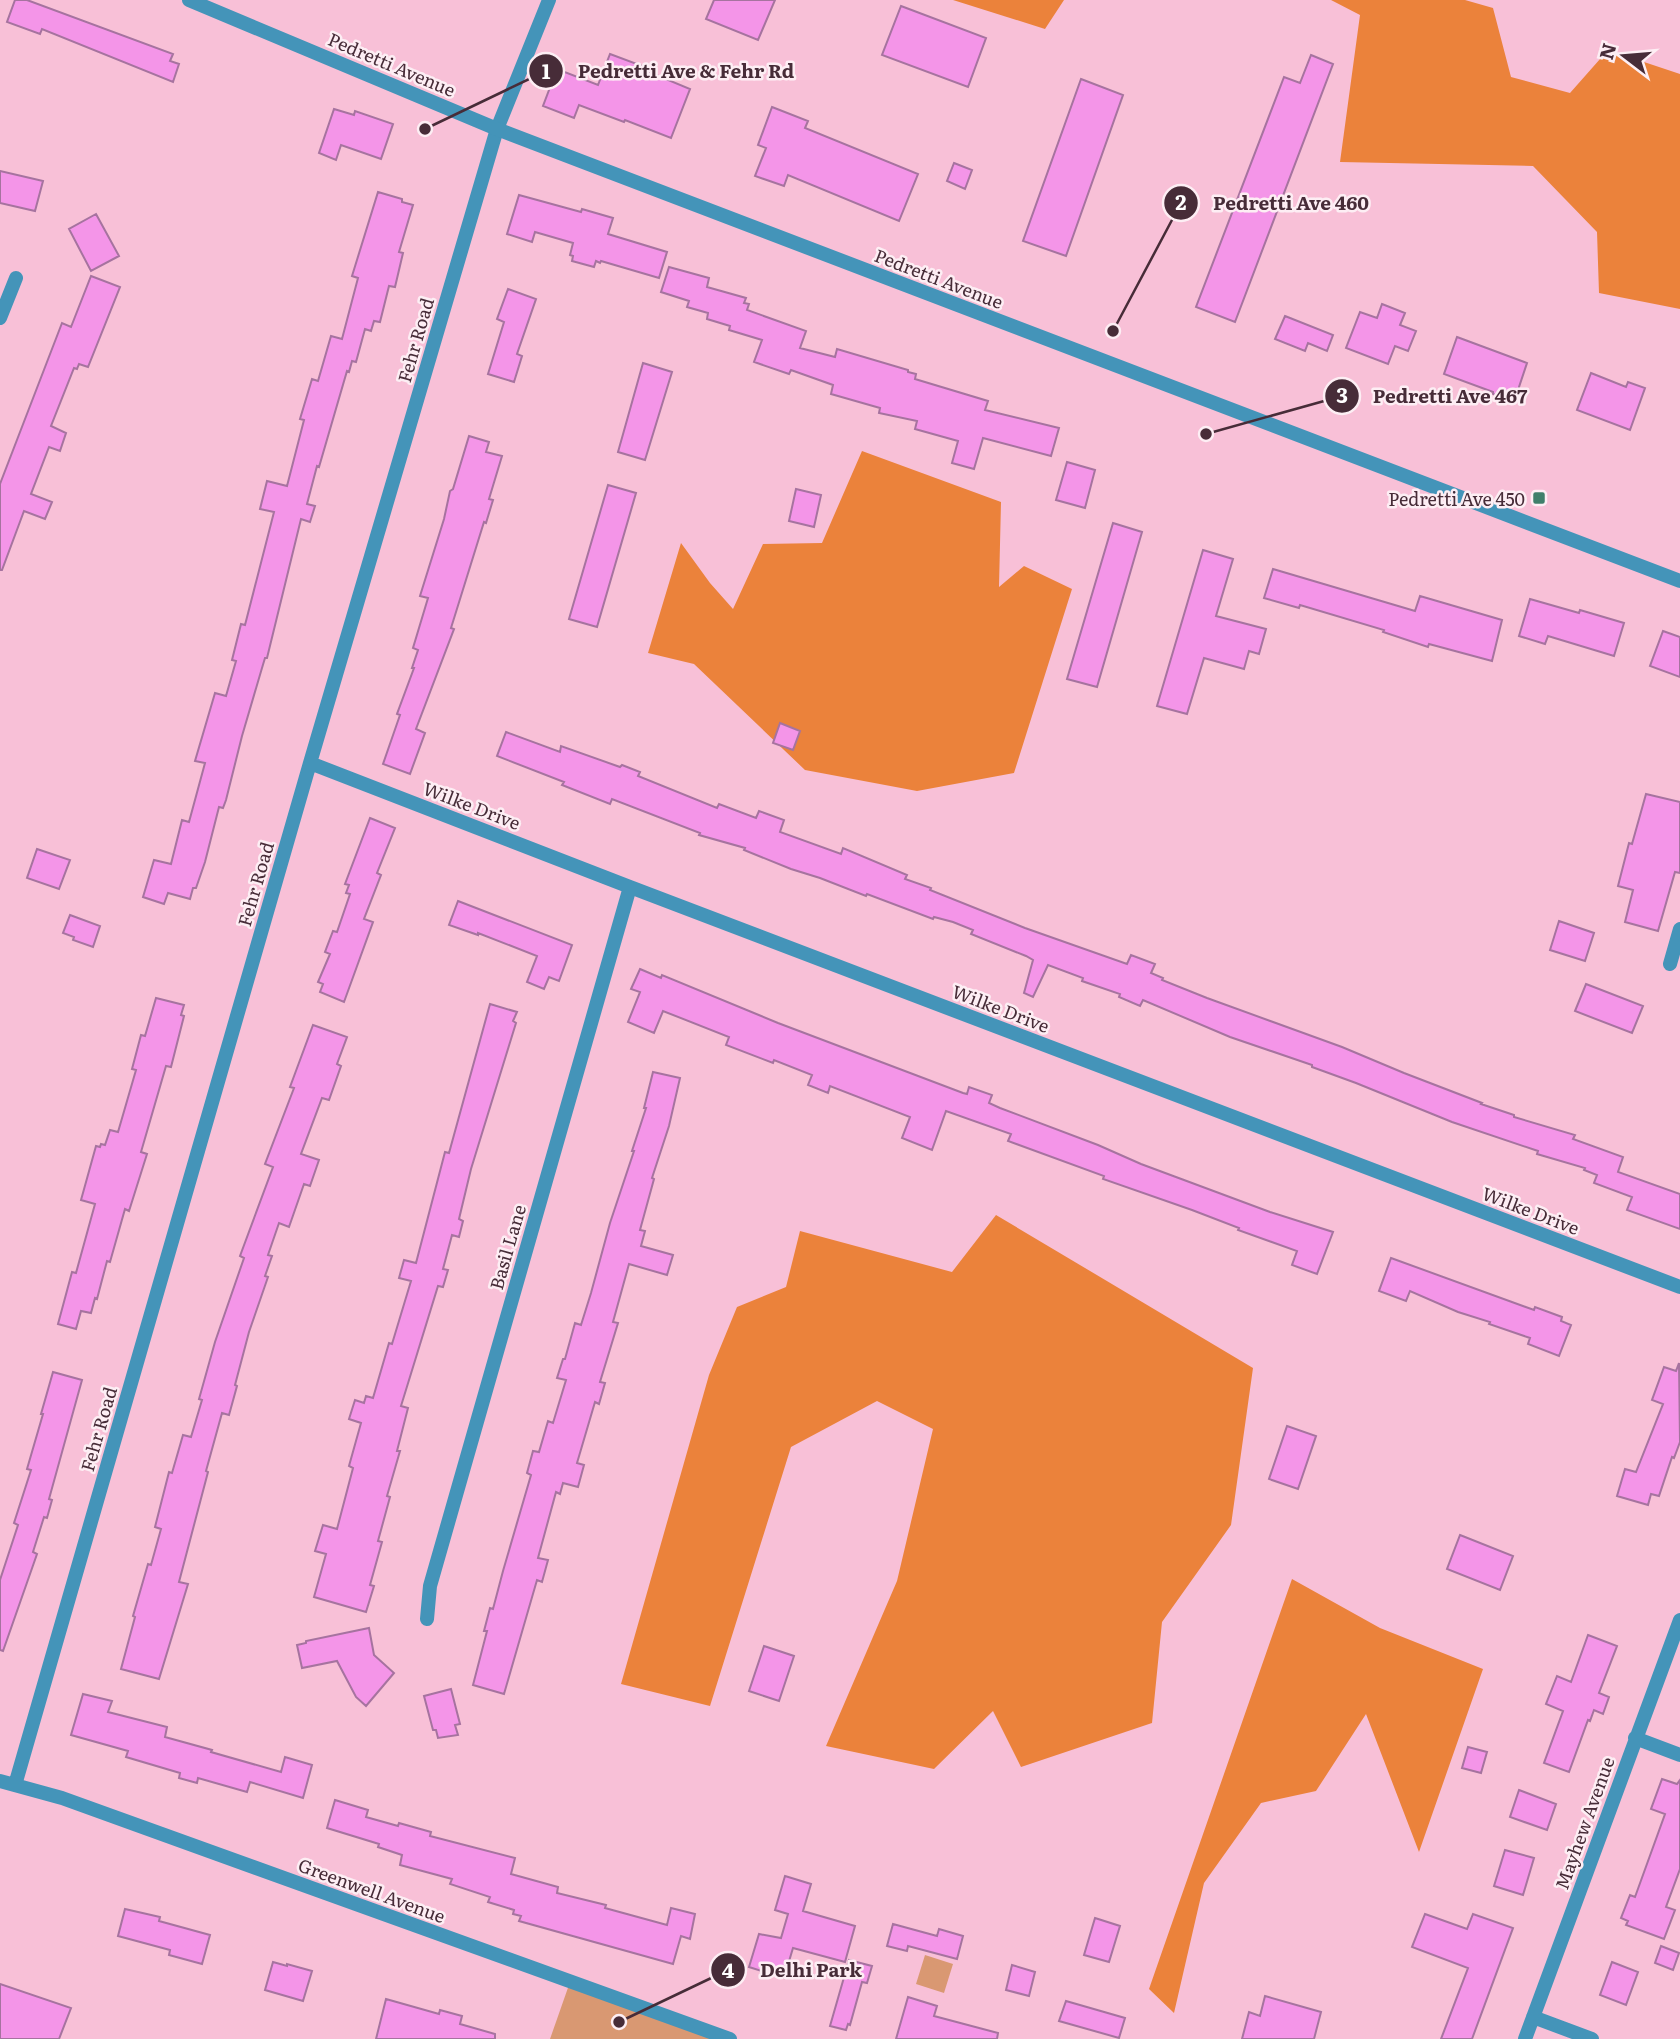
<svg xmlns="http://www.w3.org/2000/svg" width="1680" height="2039" font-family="Literata,serif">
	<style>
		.green { fill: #d99872 }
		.forest { fill: #eb823b }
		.building { fill: #f495e8; stroke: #a6739f; stroke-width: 2 }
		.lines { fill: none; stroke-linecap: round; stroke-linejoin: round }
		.minor { stroke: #4494b9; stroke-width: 14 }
		.tertiary { stroke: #4494b9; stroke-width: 14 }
		.poi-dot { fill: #407f6b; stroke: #fdeef4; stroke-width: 2.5 }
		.labels { text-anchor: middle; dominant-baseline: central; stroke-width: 5; stroke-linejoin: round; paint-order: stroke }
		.street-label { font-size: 18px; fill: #472c38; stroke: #fdeef4 }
		.poi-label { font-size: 18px; fill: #472c38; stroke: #fdeef4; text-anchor: end }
		.leader { fill: none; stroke: #472c38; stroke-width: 2.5 }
		.callout-dot { fill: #472c38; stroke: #fdeef4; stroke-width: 2.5 }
		.mark-label { font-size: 21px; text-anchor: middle; font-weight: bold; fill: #fff }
		.callout-label { font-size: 19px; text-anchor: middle; font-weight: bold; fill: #472c38; stroke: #fdeef4; stroke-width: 5; stroke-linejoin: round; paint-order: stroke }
	</style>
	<rect width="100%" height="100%" fill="#f8c0d7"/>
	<path class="green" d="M925 1955 953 1964 944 1993 916 1984Z
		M570 1982 730 2039H550Z"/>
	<path class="forest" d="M953 0H1064L1045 29Z
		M1331 0H1465L1493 8 1511 77 1570 93 1608 50 1680 74V309L1599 293 1597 232 1533 166 1340 162 1360 15Z
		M862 451 1001 502 999 587 1024 566 1072 589 1014 773 917 791 805 770 694 664 648 653 681 543 710 583 733 609 763 544 822 543Z
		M996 1215 1253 1368 1231 1525 1162 1622 1152 1723 1021 1767 993 1711 934 1769 826 1746 897 1581 933 1429 877 1401 791 1447 710 1706 621 1684 709 1375 737 1307 786 1287 800 1231 952 1272Z
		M1292 1579 1380 1628 1483 1669 1419 1852 1366 1714 1316 1791 1261 1803 1204 1883 1174 2013 1149 1989Z"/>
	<path class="building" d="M15 0H27L173 54 170 61 179 64 173 82 42 29 40 34 7 22Z
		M714 0H775L758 40 706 19Z
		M901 6 986 38 968 87 882 55Z
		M610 54 645 67 644 70 690 89 671 138 625 120 624 122 579 105 574 118 543 106 557 69 598 85Z
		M1311 55 1333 64 1235 322 1196 307 1284 77 1300 83Z
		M1081 79 1123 95 1066 256 1023 241Z
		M772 107 808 121 805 128 918 174 899 221 788 175 784 186 755 176 766 148 758 145Z
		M334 109 354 115 355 111 393 124 381 159 341 145 336 160 319 153Z
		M954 163 972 170 965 189 947 181Z
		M0 171 43 181 35 211 0 203Z
		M378 192 402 199V202L413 205 399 252 403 253 395 287 389 286 380 322 374 321 371 331 365 329 356 362 352 361 349 372 347 371 319 467 317 466 307 504 315 506 310 522 301 519 267 658H265L262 668 242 736 226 800 223 808 219 807 205 862 196 888H193L190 899 168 893 164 904 143 897 154 860 171 864 182 820 189 822 205 763 195 761 215 693 226 696 236 661 232 660 241 624 245 625 274 512 260 509 267 481 287 486 304 420 300 419 312 379 318 381 331 336 342 339 358 278 352 276Z
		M519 195 581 212 582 209 613 218 608 234 667 252 659 278 601 261 600 263 596 261 594 267 572 261 573 256 570 255 573 243 535 232 532 242 507 234Z
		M96 214 119 256 91 271 69 229Z
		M669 267 709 278 707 287 746 298 744 303 749 304 747 310 806 331 800 348 835 357 837 349 908 370V372L916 374 915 379 988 401 985 410 1059 428 1051 456 983 438 974 469 952 463 958 441 915 429 917 421 879 413 880 408 831 394 833 385 791 370 789 374 754 362 762 340 729 330 730 326 707 319 708 313 687 307 689 301 661 292Z
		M91 276 120 287 88 367 79 364 77 369 74 368 51 426 66 433 60 451 49 447 31 494 52 502 45 519 24 511 2 570H0V484L62 323 71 327Z
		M508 289 536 299 517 354 522 356 514 382 488 374 504 322 497 319Z
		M1382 304 1405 313 1400 325 1416 331 1408 351 1395 346 1388 364 1346 348 1360 312 1377 318Z
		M1285 316 1333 335 1327 351 1308 343 1305 351 1275 339Z
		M1457 337 1527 363 1514 402 1493 394V392L1444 374Z
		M643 363 672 372 645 460 618 452Z
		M1591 373 1626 387 1628 382 1645 388 1630 430 1577 410Z
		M469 436 489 442 486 452 502 456 489 499 493 500 486 523 484 522 451 628 454 629 416 729 425 733 410 774 383 764 400 715 397 714 414 668H412L418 650 413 648 428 598 420 596 444 519 450 491 453 489Z
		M1067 462 1095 470 1085 508 1056 500Z
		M608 485 636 493 597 627 569 619Z
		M796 489 821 495 814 527 789 521Z
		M1113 523 1142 532 1097 687 1067 679Z
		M1203 550 1233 559 1216 616 1266 629 1259 654 1249 651 1244 669 1204 658 1187 714 1157 706Z
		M1273 569 1415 611 1420 596 1502 620 1492 661 1429 644 1428 647 1383 632 1384 630 1300 605 1299 608 1264 598Z
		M1530 599 1579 613 1580 610 1624 623 1614 656 1548 636 1545 644 1519 636Z
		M1663 631 1680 637V677L1650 666Z
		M780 723 800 731 793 750 773 743Z
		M506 732 560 752 561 746 620 767 622 765 640 772 638 776 717 808 719 804 756 818 759 811 784 820 780 832 841 854 843 848 907 875 905 879 931 888 930 890 1025 928 1127 964 1131 955 1155 964 1151 973 1163 978 1162 980 1207 998 1342 1047 1404 1073 1482 1103 1481 1104 1514 1115V1117L1575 1135 1573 1139 1623 1157 1618 1172 1680 1194V1229L1627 1210 1632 1197 1594 1183 1597 1175 1584 1170 1585 1168 1537 1154 1538 1151 1452 1122 1356 1083 1312 1067V1065L1230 1037 1143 1000 1140 1006 1119 997 1120 994 1082 981 1083 978 1048 965 1033 997 1024 993 1033 960 1026 956 971 934 973 930 953 922 934 917 933 919 867 894 866 896 820 878 791 869 744 850 745 848 699 835 700 833 612 799 610 804 562 785 564 782 497 756Z
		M1646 794 1680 802V873L1675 872 1658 931 1625 922 1633 890 1618 886 1629 843 1632 844Z
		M370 818 395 828 377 873 381 875 364 919 373 922 344 1002 320 992 323 984 318 982 330 954 325 952 333 931 337 932 350 894 346 893 349 885 345 884Z
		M37 849 70 860 59 889 27 878Z
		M458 901 572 945 559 981 549 977 544 989 527 982 537 956 478 933V935L449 925Z
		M70 915 100 926 93 947 73 940 74 937 63 933Z
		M1559 921 1594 933 1585 961 1550 950Z
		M640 969 661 978 662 975 778 1023 963 1093 967 1094 969 1087 992 1095 989 1103 1000 1108 1098 1145 1141 1164 1270 1212 1333 1232 1317 1274 1292 1265 1297 1251 1238 1230 1239 1228 1192 1210 1103 1179 1104 1176 1008 1141 1011 1134 946 1111 932 1150 902 1138 910 1117 830 1086 828 1093 808 1085 812 1075 774 1060 773 1063 726 1045 729 1037 663 1011 654 1033 628 1022 640 992 631 989Z
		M1586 984 1643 1006 1632 1033 1575 1011Z
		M156 998 184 1005 181 1015 184 1016 171 1067 166 1066 141 1152 147 1154 129 1211 125 1209 110 1262 107 1261 97 1299 95 1298 91 1313 81 1311 76 1329 58 1324 72 1272 76 1273 95 1204 81 1200 96 1146 100 1147 101 1144 105 1145 110 1130 118 1132 136 1070 132 1069 141 1035 145 1036Z
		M490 1004 517 1012 513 1021 516 1023 471 1169 459 1219 463 1221 459 1237 452 1235 443 1269 448 1270 443 1287 438 1286 401 1406 408 1408 397 1451H400L387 1496 390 1497 378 1541 382 1542 370 1585 374 1586 366 1612 314 1597 326 1554 315 1551 323 1525 337 1529 353 1468 349 1466 361 1423 349 1419 355 1400 364 1403 366 1396 373 1398 389 1343 392 1344 411 1281 399 1278 404 1260 416 1263 445 1152 449 1153Z
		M313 1025 347 1037 337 1064 341 1066 329 1100 322 1098 301 1154 319 1160 310 1186 304 1184 289 1227 279 1223 268 1255 272 1256 265 1276 268 1277 249 1332 235 1385 237 1386 229 1415 222 1413 206 1471 208 1472 179 1582 188 1584 159 1679 121 1669 135 1617 133 1616 148 1564 151 1565 161 1529 155 1527 169 1472 172 1473 183 1435 191 1437 202 1400 199 1399 215 1342 244 1258 240 1256 273 1167 265 1164 294 1088 290 1087Z
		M653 1072 680 1078 669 1126 652 1178 654 1179 640 1230 645 1231 641 1246 673 1255 667 1275 629 1264 613 1322 618 1323 600 1382 605 1383 599 1404 595 1402 577 1463 584 1465 578 1487 563 1483 560 1494 556 1492 538 1558 548 1560 542 1582 537 1580 504 1694 473 1685 487 1631H484L490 1608 493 1609 503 1571 531 1475 527 1473 533 1451 539 1452 548 1421 553 1423 566 1380 557 1378 563 1359H565L575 1323 581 1325 591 1293 610 1223 634 1151H632L646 1108H644Z
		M1391 1258 1534 1310 1535 1307 1562 1317 1561 1321 1571 1325 1559 1356 1528 1344 1530 1338 1489 1324 1490 1322 1458 1312 1410 1291 1406 1301 1379 1291Z
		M1679 1363 1680 1442 1674 1458 1672 1457 1659 1496 1651 1494 1648 1505 1617 1496 1625 1469 1636 1472 1663 1404 1652 1400 1664 1367 1676 1371Z
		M53 1372 82 1380 49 1499 52 1500 47 1518 44 1517 33 1552 37 1554 3 1651 0 1650V1580L18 1525 14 1523 31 1470 27 1469 43 1414H41Z
		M1287 1426 1316 1436 1298 1489 1269 1479Z
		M1460 1535 1513 1556 1500 1590 1447 1569Z
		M369 1628 374 1655 394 1673 366 1706 356 1697 337 1661 302 1668 297 1645 306 1643V1641Z
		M1588 1635 1617 1646 1599 1693 1609 1697 1603 1714 1594 1710 1590 1721 1588 1720 1569 1772 1544 1763 1563 1711 1546 1704 1557 1676 1571 1682Z
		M764 1646 794 1656 779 1701 749 1691Z
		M451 1689 460 1724 455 1725 458 1735 438 1738 436 1730H433L424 1696Z
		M83 1694 112 1701 108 1712 167 1727 165 1737 212 1750 211 1752 281 1772 285 1757 312 1765 303 1798 250 1782 247 1792 198 1778 197 1783 179 1778 180 1773 126 1757 128 1751 71 1735Z
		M1468 1747 1487 1752 1481 1773 1462 1768Z
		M1662 1779 1677 1784 1680 1780V1869L1666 1907 1675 1910 1664 1939 1626 1925 1628 1921 1621 1918 1630 1895 1635 1897 1665 1814 1651 1809Z
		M1519 1790 1556 1804 1547 1830 1510 1817Z
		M335 1800 368 1810 366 1817 398 1826 399 1823 431 1832 430 1836 515 1858 511 1874 558 1887 557 1893 606 1905 605 1908 667 1925 671 1908 695 1914 690 1939 681 1936 673 1964 519 1921 521 1916 513 1914 514 1910 488 1902 490 1897 450 1884 452 1879 400 1865 402 1855 378 1847 379 1844 327 1828Z
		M1505 1850 1534 1858 1523 1895 1494 1886Z
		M785 1876 811 1884 803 1911 855 1926 845 1962 793 1948 784 1978 749 1967 759 1934 781 1938 788 1914 775 1910Z
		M125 1909 160 1917 159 1921 210 1935 202 1964 169 1955 170 1950 118 1936Z
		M1425 1914 1467 1929 1473 1914 1513 1928 1472 2039H1441L1468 1968 1412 1947Z
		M1095 1918 1120 1926 1109 1962 1084 1955Z
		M893 1924 937 1936 939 1929 963 1936 957 1959 908 1946 907 1951 887 1946Z
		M1661 1946 1679 1953 1673 1970 1655 1963Z
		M849 1960 872 1966 867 1983 862 1982 850 2025 848 2024 846 2030 830 2026Z
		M273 1962 287 1966V1964L312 1971 303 2001 265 1990Z
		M1612 1962 1638 1972 1626 2005 1600 1995Z
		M1012 1965 1035 1972 1029 1996 1006 1990Z
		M0 1984 71 2008 59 2039H0Z
		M1265 1996 1321 2012 1314 2039H1242L1249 2012 1260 2016Z
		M908 1997 937 2006 934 2016 998 2033 997 2039H896Z
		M386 1999 439 2014 440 2010 462 2016 460 2024 495 2034V2039H376Z
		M1066 2001 1125 2018 1119 2038 1059 2021Z"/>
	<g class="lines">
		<path class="minor" d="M0 318 16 278
			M310 763 630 887 1680 1287
			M1670 964 1680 929
			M427 1619 430 1586 630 887
			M1635 1738 1680 1755
			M0 1781 62 1798 730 2039
			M15 1785 310 763 497 129 549 0
			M1533 2017 1592 2039
			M1525 2039 1680 1620"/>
		<path class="tertiary" d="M189 0 497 129 1680 581"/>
	</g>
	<rect class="poi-dot" x="1532" y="491" width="14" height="14" rx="3.5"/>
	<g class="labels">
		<g class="street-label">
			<text transform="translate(392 64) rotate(23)">Pedretti Avenue</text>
			<text transform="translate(939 278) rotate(21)">Pedretti Avenue</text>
			<text transform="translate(415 340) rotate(-74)">Fehr Road</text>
			<text transform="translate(472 805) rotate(21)">Wilke Drive</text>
			<text transform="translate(255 884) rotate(-74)">Fehr Road</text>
			<text transform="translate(1001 1008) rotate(21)">Wilke Drive</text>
			<text transform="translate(1531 1210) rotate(21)">Wilke Drive</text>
			<text transform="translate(507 1247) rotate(-74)">Basil Lane</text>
			<text transform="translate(98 1429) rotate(-74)">Fehr Road</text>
			<text transform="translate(1584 1823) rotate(-70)">Mayhew Avenue</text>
			<text transform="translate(372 1890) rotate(20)">Greenwell Avenue</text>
		</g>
		<g class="poi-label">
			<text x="1525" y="498">Pedretti Ave 450</text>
		</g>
	</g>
	<path class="leader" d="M425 129L546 71M1113 331L1181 203M1206 434L1342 396M619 2022L728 1970"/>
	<g class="callout-dot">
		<circle cx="425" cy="129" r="7"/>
		<circle cx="1113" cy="331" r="7"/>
		<circle cx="1206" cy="434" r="7"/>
		<circle cx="619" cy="2022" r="7"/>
		<circle cx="546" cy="71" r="18"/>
		<circle cx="1181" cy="203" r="18"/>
		<circle cx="1342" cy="396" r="18"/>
		<circle cx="728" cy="1970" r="18"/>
	</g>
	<g class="mark-label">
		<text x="546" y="79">1</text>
		<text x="1181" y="210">2</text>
		<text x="1342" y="403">3</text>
		<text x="728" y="1978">4</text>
	</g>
	<g class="callout-label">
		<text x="686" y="78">Pedretti Ave &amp; Fehr Rd</text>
		<text x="1291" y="210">Pedretti Ave 460</text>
		<text x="1450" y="403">Pedretti Ave 467</text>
		<text x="811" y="1977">Delhi Park</text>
	</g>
	<g transform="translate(1624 56) rotate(286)" stroke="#fdeef4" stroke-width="5" paint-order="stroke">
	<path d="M0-5L12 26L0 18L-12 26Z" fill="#472c38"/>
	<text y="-10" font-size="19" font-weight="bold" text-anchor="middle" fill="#472c38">N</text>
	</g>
</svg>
